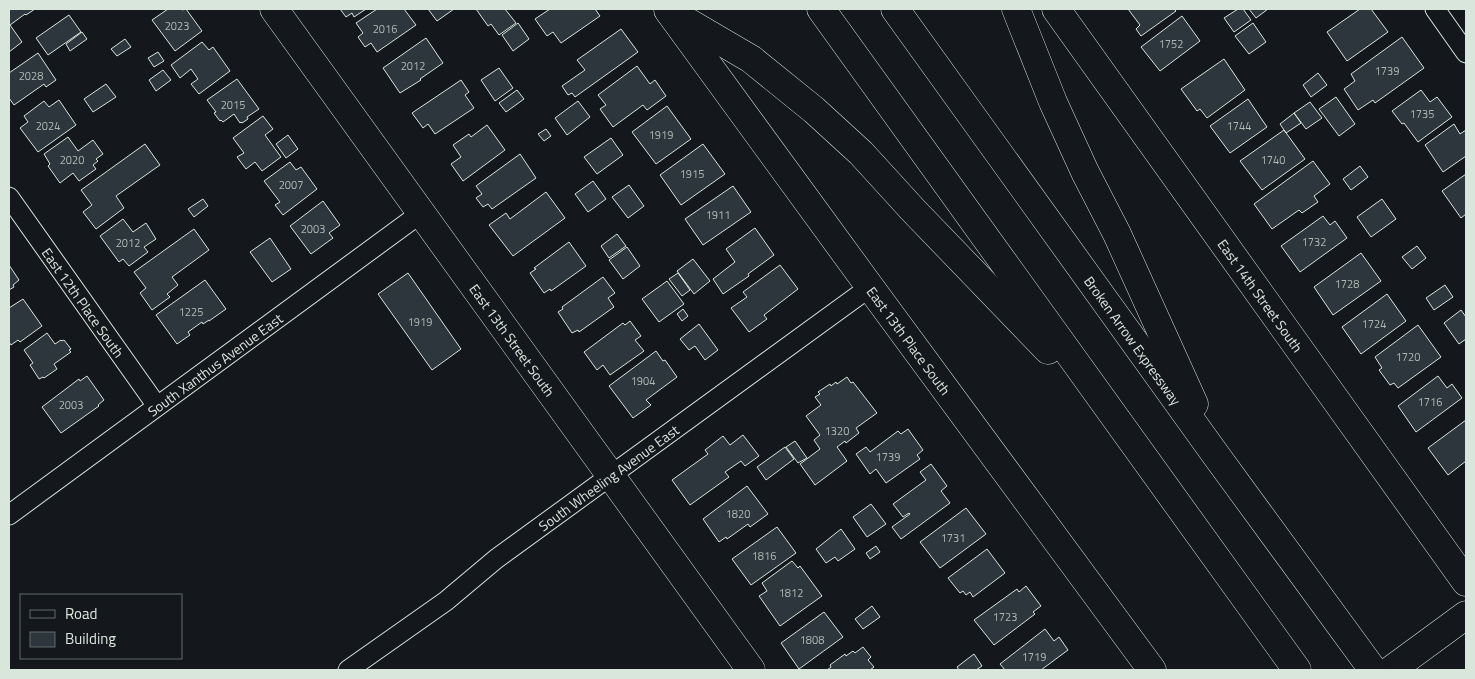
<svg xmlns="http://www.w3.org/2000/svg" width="1475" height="679" font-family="'Titillium Web',sans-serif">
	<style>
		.building { fill: #2c363c; stroke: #d8e6dc }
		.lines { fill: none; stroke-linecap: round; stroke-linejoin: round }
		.street-casing { stroke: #d8e6dc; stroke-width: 21 }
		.secondary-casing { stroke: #d8e6dc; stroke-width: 29 }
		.highway-casing { stroke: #d8e6dc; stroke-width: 29 }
		.street { stroke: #14181c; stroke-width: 19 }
		.secondary { stroke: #14181c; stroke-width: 28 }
		.highway { stroke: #14181c; stroke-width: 28 }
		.labels { text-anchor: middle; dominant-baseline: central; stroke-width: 4; stroke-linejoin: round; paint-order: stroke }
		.number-label { font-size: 11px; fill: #adbab4 }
		.street-label { font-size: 14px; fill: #d8e6dc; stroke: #14181c }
	</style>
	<rect width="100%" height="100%" fill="#14181c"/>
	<path class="building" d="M9 9H35L26 15 25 14 10 25 22 42 9 52Z
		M168 9H181L182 10 186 9 202 31 175 51 152 20Z
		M340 9H366L354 17 352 13 346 17Z
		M377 9H404L416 25 377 52 371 43 365 47 358 37 363 33 356 23Z
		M428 9H454L437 21Z
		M476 9H505L516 23 499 35 491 24 488 26Z
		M550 9H595L600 16 561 43 553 32 547 36 535 19Z
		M1128 9H1174L1176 11 1141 36 1136 29 1140 25Z
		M1238 9H1243L1251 20 1234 32 1224 18Z
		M1249 9H1268L1256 18Z
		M1360 9H1371L1388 32 1347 61 1327 32Z
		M69 15 81 32 48 55 36 38Z
		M1182 16 1200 41 1160 71 1141 47Z
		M518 23 529 39 513 51 502 35Z
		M1253 23 1266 42 1249 54 1235 36Z
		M621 29 638 52 575 97 572 93 568 95 562 86 585 70 577 60Z
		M82 32 87 39 70 51 66 44Z
		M1402 37 1424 68 1375 103 1373 100 1358 110 1344 89 1355 81 1351 74Z
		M426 38 443 63 420 79 421 80 400 93 383 68Z
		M125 39 131 47 117 56 111 49Z
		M202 42 209 50 213 47 230 71 199 94 191 84 198 79 191 69 180 78 171 65Z
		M158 52 164 61 154 67 148 58Z
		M38 53 56 80 46 87 44 84 14 105 9 98V73Z
		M1224 59 1245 90 1207 118 1200 109 1197 111 1181 89Z
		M637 66 650 84 655 80 666 96 647 110 643 105 613 127 600 109 606 105 598 95Z
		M499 68 513 88 495 101 481 80Z
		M163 70 171 80 156 91 149 80Z
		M1318 73 1327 85 1311 97 1303 85Z
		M237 79 259 109 247 117 248 119 242 123 241 122 240 123 234 114 223 122 221 120 220 121 214 113 216 112 207 100Z
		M461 80 469 92 465 95 474 108 435 134 428 124 423 128 412 113Z
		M106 84 116 97 93 112 84 99Z
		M517 90 524 99 506 112 499 103Z
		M1421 90 1430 102 1437 97 1452 117 1418 142 1404 123 1402 124 1392 111Z
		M1336 97 1355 124 1339 136 1319 109Z
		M1248 99 1267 127 1230 153 1210 126Z
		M59 100 76 125 38 152 20 128 28 122 24 116 44 101 49 107Z
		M578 101 590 117 567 135 555 118Z
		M1310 102 1322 118 1306 129 1294 113Z
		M667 106 691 139 656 164 632 132Z
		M1294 113 1301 123 1286 133 1280 124Z
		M263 116 273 129 265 135 281 157 262 171 255 162 246 169 237 157 244 153 233 138Z
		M1454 124 1460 134 1466 130V156L1443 172 1425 145Z
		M487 125 505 150 463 181 451 164 461 157 453 145 469 134 471 137Z
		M546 129 551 136 544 141 538 134Z
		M1284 130 1305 159 1262 190 1240 161Z
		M288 135 298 149 286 158 276 144Z
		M68 137 78 151 93 140 103 154 96 159 98 161 93 165 96 169 79 181 73 173 60 183 48 166 50 164 44 154Z
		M611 138 623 155 597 174 584 157Z
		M145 144 160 165 116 196 124 208 96 229 83 212 92 205 81 190Z
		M703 144 725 174 681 205 660 175Z
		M520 154 536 178 492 209 488 204 483 207 476 198 482 194 476 186Z
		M1313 161 1330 184 1314 196 1318 202 1302 213 1299 210 1272 229 1254 204Z
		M290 162 296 170 301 167 317 189 283 215 275 205 280 202 264 181Z
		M1360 166 1368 177 1351 190 1343 179Z
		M1466 174V214L1461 218 1442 191Z
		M593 181 606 199 588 212 575 194Z
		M629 185 644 206 628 218 612 197Z
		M733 186 751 212 703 245 685 219Z
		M546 192 565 218 513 256 489 225 506 213 510 219Z
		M203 199 208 206 194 217 188 209Z
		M1382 199 1396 219 1371 237 1357 217Z
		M323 201 340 225 329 233 333 238 311 254 290 226Z
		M1323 216 1330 225 1335 221 1347 238 1300 272 1281 246Z
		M123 219 133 232 146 223 156 239 144 247 148 252 129 266 123 259 119 262 100 236Z
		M755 228 774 255 748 274 749 276 723 294 713 279 735 262 726 249Z
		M194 229 209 250 172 277 178 285 167 294 170 297 152 310 140 293 146 288 134 272Z
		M617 234 626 246 609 258 601 246Z
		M270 238 291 269 272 282 250 252Z
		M569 242 586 266 551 291 550 289 544 293 530 273 536 269 534 268Z
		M1417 246 1426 258 1412 269 1402 257Z
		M627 247 640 266 623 279 609 260Z
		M1361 253 1381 281 1333 315 1314 287Z
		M693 259 710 281 694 294 677 271Z
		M9 265 19 280 13 285 14 287 9 290Z
		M780 265 798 289 764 315 767 319 749 332 731 308 747 297 743 292Z
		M408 273 461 349 432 370 378 294Z
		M678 273 690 290 682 296 669 279Z
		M603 277 615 293 608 298 614 307 579 332 578 330 572 333 558 312 563 309 562 307Z
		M205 280 226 309 209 321V320L203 324 202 322 188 332 190 335 177 344 156 315Z
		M667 281 684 304 659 322 642 299Z
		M1445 285 1453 297 1434 310 1426 298Z
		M1387 294 1406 321 1361 354 1342 327Z
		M23 299 42 326 20 342 18 340 11 345 9 342V308Z
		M683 309 688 316 682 321 677 314Z
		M1461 310 1466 317V339L1459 344 1444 323Z
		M630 321 641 336 635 340 644 351 610 375 603 365 597 370 584 352 623 323 625 325Z
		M699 324 718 350 705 360 695 346 689 350 680 339Z
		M1418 325 1441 357 1398 388 1394 383 1390 385 1379 370 1382 368 1375 357Z
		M47 333 55 344 61 340 62 341 64 340 71 349 69 350 71 352 54 364 57 369 44 378 43 377 39 379 30 365 33 363 24 350Z
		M656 351 663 361 665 360 677 377 646 400 651 405 633 418 609 386Z
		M87 376 104 400 98 405 99 406 61 433 42 407 79 379 80 381Z
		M1438 376 1447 388 1452 384 1462 398 1416 432 1398 406Z
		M847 377 851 383 853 382 877 413 856 428 859 433 846 443 845 441 837 447 847 461 815 485 800 464 820 449 814 440 820 435 806 416 821 405 815 397 820 394 818 392 830 384 831 386 836 382 837 384Z
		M1466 420V461L1448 475 1428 448Z
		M908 429 923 450 917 455 920 459 886 483 876 469 870 474 856 454 866 447 870 452 898 431 901 434Z
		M743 435 759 456 745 466 741 461 725 472 729 477 690 505 672 480 708 454 705 450 723 436 730 445Z
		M795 441 807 458 798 463 786 447Z
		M785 447 794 459 766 480 757 467Z
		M931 464 947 486 941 491 950 503 901 539 892 527 910 514 909 513 903 517 893 504 926 480 920 472Z
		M747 486 768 514 750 527 748 524 727 539 726 537 719 542 703 519Z
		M871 504 886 524 867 537 853 517Z
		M966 508 986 534 940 568 920 542Z
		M777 527 796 553 751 585 732 559Z
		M841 529 855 549 838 561 835 557 826 563 816 549Z
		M876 546 880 552 870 559 866 553Z
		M987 549 1005 573 973 597 970 592 966 595 963 591 960 593 948 578Z
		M792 561 798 568 800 566 822 596 780 626 759 596 767 591 762 583Z
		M1026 586 1041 606 1033 612 1035 614 994 645 974 620 1017 589 1019 592Z
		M872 606 880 617 863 629 855 619Z
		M824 612 843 637 799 669 781 643Z
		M1045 629 1054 641 1059 637 1068 650 1041 670H1005L1000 664Z
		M863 647 871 657 868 660 874 667 870 670H827L831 667 830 665 845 654 846 656 853 651 855 653Z
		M974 654 982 666 976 670H959L957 667Z"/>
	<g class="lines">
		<g class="street-casing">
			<g id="street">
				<path d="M1435 9 1466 53"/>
				<path id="s1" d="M9 197 157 406"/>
				<path id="s2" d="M9 515 421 213"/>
				<path id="s3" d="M348 670 446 601 496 559 870 287"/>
			</g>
		</g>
		<g class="secondary-casing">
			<g id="secondary">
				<path id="s4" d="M274 9 751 670"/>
				<path id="s5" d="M1056 9 1466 582"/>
				<path id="s6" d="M668 10 870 287 1152 670"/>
				<path d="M1391 670 1466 615"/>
			</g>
		</g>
		<g class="highway-casing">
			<g id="highway">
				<path d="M821 9 1297 670"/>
				<path id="s7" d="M895 9 1218 458 1373 670"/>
				<path d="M1016 9 1053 102 1085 172 1117 234 1194 404"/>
				<path d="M669 11 751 59 814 110 861 153 913 210 1048 350"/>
			</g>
		</g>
		<use href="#street" class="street"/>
		<use href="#secondary" class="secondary"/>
		<use href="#highway" class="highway"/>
	</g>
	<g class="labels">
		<g class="number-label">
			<text x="177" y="26">2023</text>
			<text x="385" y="29">2016</text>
			<text x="1171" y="44">1752</text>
			<text x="413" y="66">2012</text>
			<text x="1387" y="71">1739</text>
			<text x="31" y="76">2028</text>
			<text x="233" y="105">2015</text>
			<text x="1422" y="114">1735</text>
			<text x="48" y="126">2024</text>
			<text x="1239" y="126">1744</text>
			<text x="661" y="135">1919</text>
			<text x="72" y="160">2020</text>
			<text x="1273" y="160">1740</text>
			<text x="692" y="174">1915</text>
			<text x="291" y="185">2007</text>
			<text x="718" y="215">1911</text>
			<text x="313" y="229">2003</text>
			<text x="1314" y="242">1732</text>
			<text x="128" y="243">2012</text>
			<text x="1347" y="284">1728</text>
			<text x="191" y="312">1225</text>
			<text x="420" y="322">1919</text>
			<text x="1374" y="324">1724</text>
			<text x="1408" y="357">1720</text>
			<text x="643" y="381">1904</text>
			<text x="1430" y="402">1716</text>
			<text x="71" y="405">2003</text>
			<text x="837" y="431">1320</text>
			<text x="888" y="457">1739</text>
			<text x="738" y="514">1820</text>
			<text x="953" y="538">1731</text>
			<text x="764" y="556">1816</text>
			<text x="791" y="593">1812</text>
			<text x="1005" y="617">1723</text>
			<text x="812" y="640">1808</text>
			<text x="1034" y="657">1719</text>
		</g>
		<g class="street-label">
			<text stroke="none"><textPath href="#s5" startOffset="352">East 14th Street South</textPath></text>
			<text stroke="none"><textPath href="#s1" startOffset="129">East 12th Place South</textPath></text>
			<text stroke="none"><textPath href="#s4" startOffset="408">East 13th Street South</textPath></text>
			<text stroke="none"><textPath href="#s6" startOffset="409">East 13th Place South</textPath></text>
			<text stroke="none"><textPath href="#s7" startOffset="408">Broken Arrow Expressway</textPath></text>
			<text stroke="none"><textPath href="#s2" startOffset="255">South Xanthus Avenue East</textPath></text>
			<text stroke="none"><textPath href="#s3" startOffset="324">South Wheeling Avenue East</textPath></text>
		</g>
	</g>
	<rect width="1475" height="679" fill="none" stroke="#d8e6dc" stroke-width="20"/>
	<rect x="20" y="594" width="162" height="65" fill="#14181c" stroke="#626a69"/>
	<rect x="30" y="610" width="25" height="8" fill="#14181c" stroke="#626a69"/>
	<text x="65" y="619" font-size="15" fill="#d8e6dc">Road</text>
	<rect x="30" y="632" width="25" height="15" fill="#2c363c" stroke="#626a69"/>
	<text x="65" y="644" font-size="15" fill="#d8e6dc">Building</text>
</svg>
